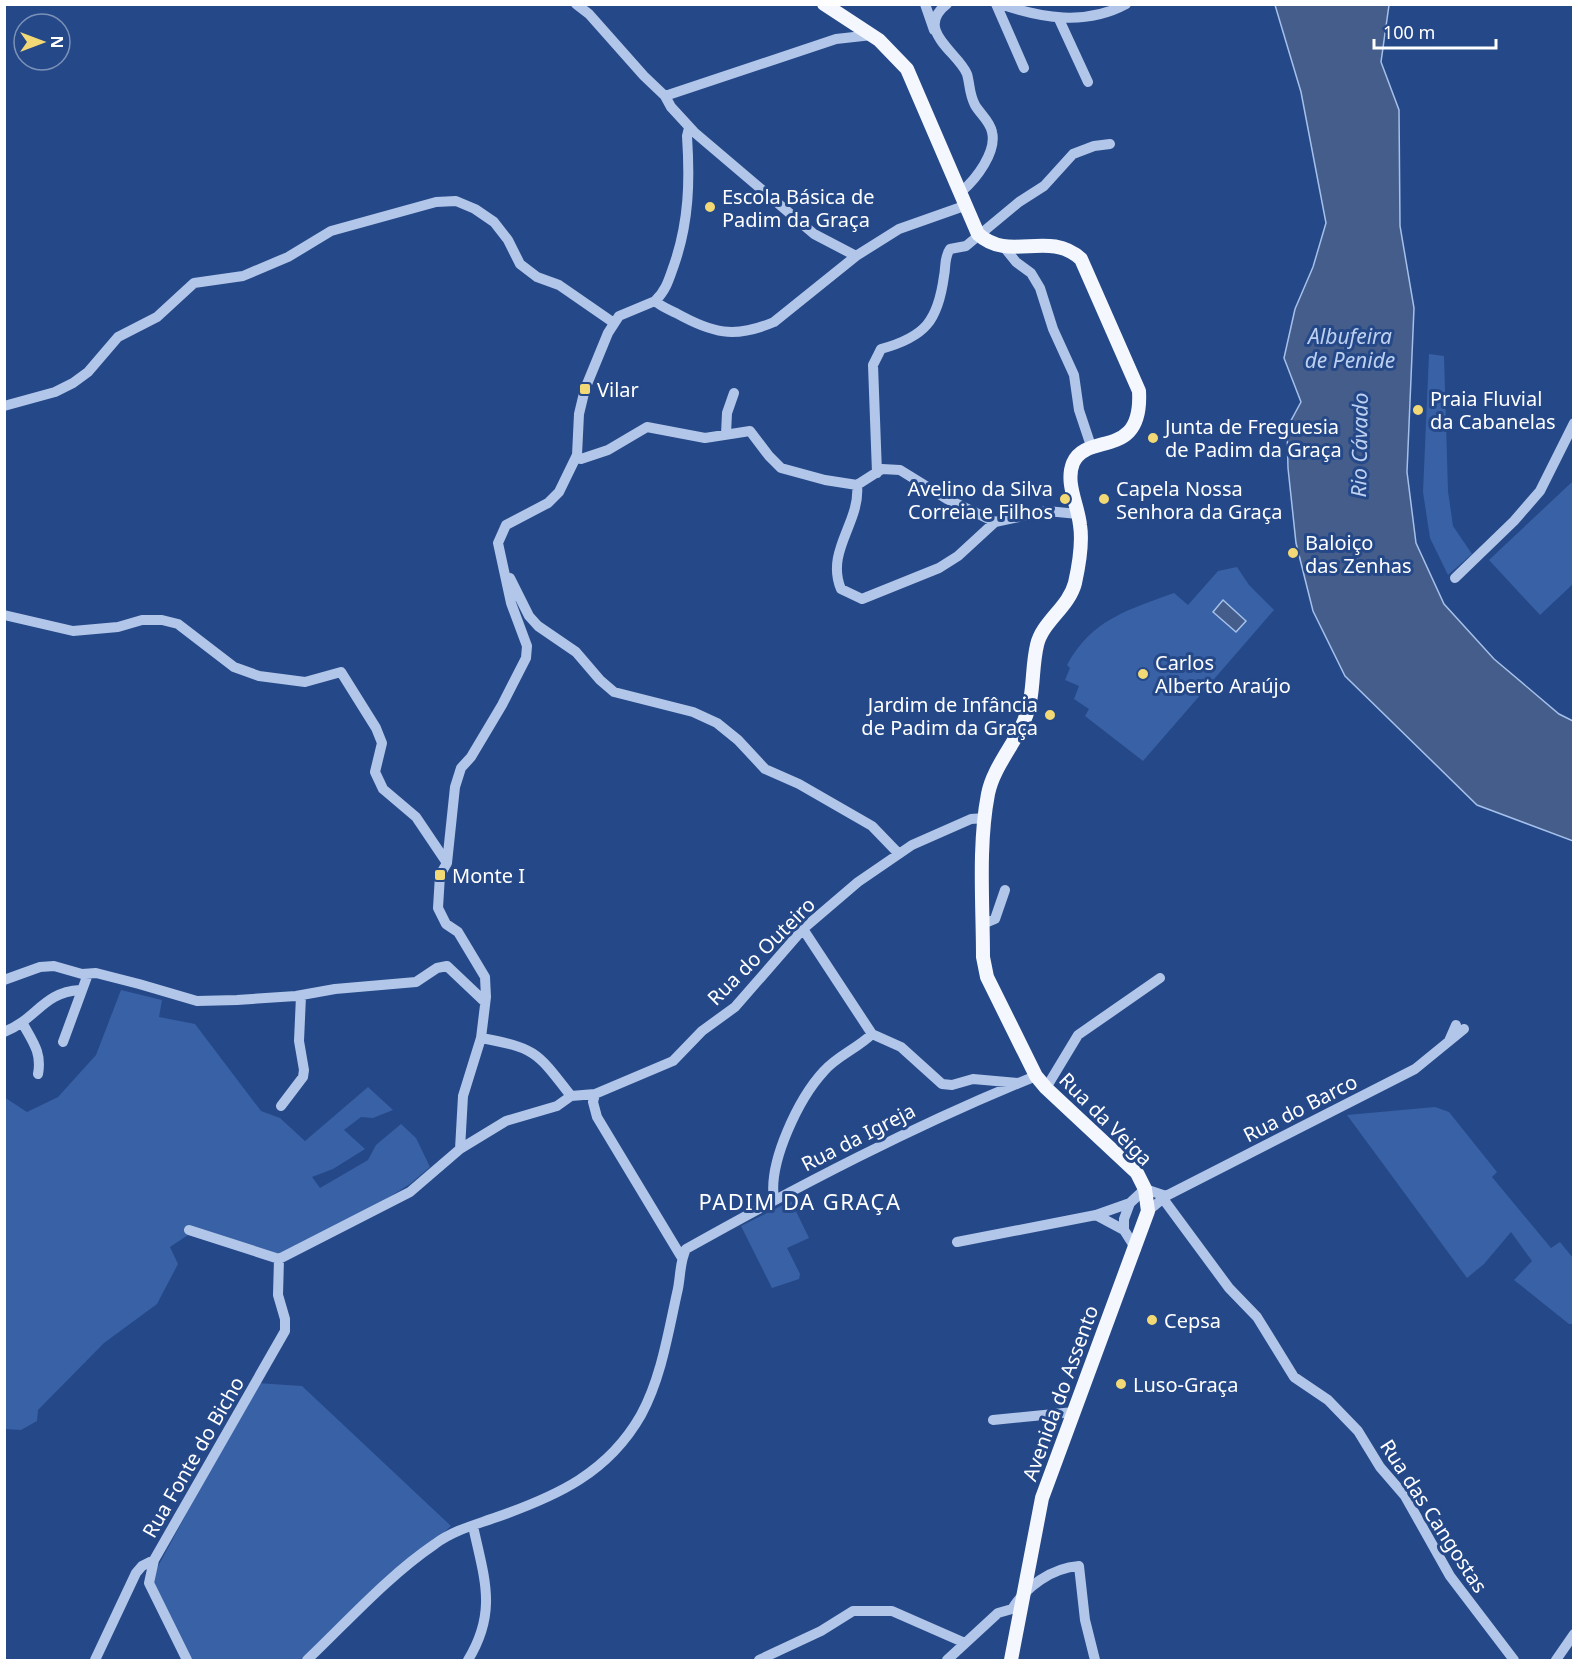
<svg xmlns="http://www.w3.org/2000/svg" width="1578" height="1665" font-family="'Noto Sans',sans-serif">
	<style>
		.green { fill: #3961a5 }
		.water { fill: #445d8b; stroke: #a5c0ea; stroke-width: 1.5 }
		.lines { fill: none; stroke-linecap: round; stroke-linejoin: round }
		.minor { stroke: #b1c6e9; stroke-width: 10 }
		.major { stroke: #f4f7fe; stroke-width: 14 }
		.poi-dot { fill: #f3d975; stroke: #254888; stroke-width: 2 }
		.labels { text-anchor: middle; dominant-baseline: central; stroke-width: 6; stroke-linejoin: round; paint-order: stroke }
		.poi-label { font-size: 20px; fill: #fff; stroke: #254888; text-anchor: start }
		.street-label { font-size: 20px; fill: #fff; stroke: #254888 }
		.water-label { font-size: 21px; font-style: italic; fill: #bdd0f0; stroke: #254888 }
		.quarter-label { font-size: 22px; letter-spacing: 1.5px; fill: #fff; stroke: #254888 }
	</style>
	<rect width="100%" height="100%" fill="#254888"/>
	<path class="green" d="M1429 354 1444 356 1448 491 1453 526 1472 554 1448 575 1430 538 1423 492Z
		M1573 481V584L1540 615 1489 560Z
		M1237 567 1249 585 1274 610 1143 761 1085 716 1089 709 1074 699 1079 686 1065 680 1070 668 1067 665C1092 619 1128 610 1174 593L1188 605 1218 571Z
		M121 990 162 1000 159 1017 195 1024 261 1111 280 1118 305 1141 368 1087 393 1110 373 1118 361 1117 344 1130 365 1149 333 1169 312 1177 320 1188 368 1160 376 1145 401 1124 416 1138 430 1167 410 1184 378 1204 280 1255H252L188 1235 170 1247 178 1264 157 1304 104 1343 38 1410 37 1421 21 1430 5 1429 4 1097 27 1112 58 1097 96 1055Z
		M1435 1107 1449 1112 1497 1172 1492 1177 1551 1248 1560 1242 1573 1258V1324H1569L1514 1280 1532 1261 1511 1232 1484 1264 1467 1278 1347 1115Z
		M791 1201 809 1238 787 1248 800 1274 799 1279 772 1288 741 1226Z
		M257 1383 302 1386 451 1526 300 1660H187L149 1583Z"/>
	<path class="water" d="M1275 5H1389L1381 62 1399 110 1400 226 1414 308 1407 472 1416 543 1444 604 1494 659 1559 714 1573 721V841L1477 805 1345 676 1313 611 1296 543 1288 468 1287 428 1301 402 1284 358 1295 309 1313 267 1326 223 1301 92Z
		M1223 600 1246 621 1236 632 1213 612Z"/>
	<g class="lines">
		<path class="minor" d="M576 4 589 14 644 76 665 96 671 107 694 132 814 234 856 256
			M925 4 934 30
			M947 4C913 30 959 53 967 74 970 84 969 94 975 105 980 114 990 121 992 132 997 152 976 179 962 191
			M996 4 1024 68
			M1000 4C1042 18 1085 26 1126 4
			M1058 17 1088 82
			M665 96 836 39 872 35
			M1004 247 1016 262 1031 273 1040 288 1053 329 1074 375 1079 410 1092 449
			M655 301C662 307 668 309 676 313 712 333 734 339 774 322L856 256 899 229 967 205
			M655 301C666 291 669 279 674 265 689 222 690 181 687 136L689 128
			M4 406 55 392 73 383 88 372 118 337 157 317 194 283 243 276 288 257 331 231 436 202 456 201 475 209 494 222 508 240 520 264 537 277 559 285 614 323
			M726 434 727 413 734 393
			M577 455 581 459 608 450 647 427 705 438 750 431 769 456 781 468 825 480 857 485 882 469 900 470 947 499 995 522 1047 511 1078 514
			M877 473 873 365 881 349C925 337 938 321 944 276 946 267 944 257 950 249L966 246 1019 202 1044 186 1073 154 1094 146 1110 144
			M857 485C861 522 825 551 841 589L862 599 939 568 958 556 995 522
			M510 578 529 616 538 626 576 652 600 680 614 692 693 712 717 723 738 740 765 769 799 784 872 826 899 854
			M1455 578 1514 521 1540 491 1574 423
			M4 615 73 631 118 627 142 620H162L178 624 234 667 259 676 305 682 341 672 376 728 382 743 375 772 383 789 416 817 447 863
			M983 924 995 919 1005 890
			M803 929 872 1034
			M4 980 40 967 54 966 82 974 96 973 139 984 197 1001 237 1000 296 996 335 989 416 982 437 968 447 966 485 1002
			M23 1024C33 1042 42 1053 38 1074
			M4 1032C37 1019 43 992 80 990
			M481 1038C536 1048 537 1052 571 1096
			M1449 1041 1456 1025
			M63 1042 88 974
			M1046 1088 1078 1035 1160 978
			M595 1094 593 1102 597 1117 682 1258
			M281 1106 303 1077 304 1070 299 1041 301 996
			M460 1149 463 1096 481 1038 486 997 485 977 458 932 446 924 438 908 440 875 447 863 455 787 461 768 471 757 502 705 526 658 527 646 511 603 498 543 506 525 548 503 559 492 577 455 579 414 585 389 608 333 619 316 655 301
			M774 1199C768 1162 799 1098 824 1071 837 1056 858 1048 872 1034L901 1047 942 1084 952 1085 973 1079 1019 1083
			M1164 1200 1229 1288 1257 1317 1294 1377 1328 1400 1358 1431 1380 1467 1405 1496 1450 1576 1514 1660
			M1148 1211 1166 1196 1415 1069 1464 1029
			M1096 1215 1124 1230 1136 1249
			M189 1230 279 1259 410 1192 460 1149 506 1121 557 1106 571 1096 595 1094 673 1061 702 1031 735 1007 803 929 858 882 912 845 971 819 985 818
			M1124 1230V1219L1130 1203
			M957 1242 1096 1215 1130 1203 1145 1189 1166 1196
			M993 1420 1074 1412
			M154 1560 149 1583 187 1660
			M95 1660 136 1573 142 1566 154 1560 285 1331V1319L278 1295 279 1259
			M307 1660C348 1621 388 1576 435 1544 454 1530 475 1525 497 1517 557 1496 608 1473 641 1415 661 1378 668 1334 677 1293 681 1278 679 1263 686 1249 800 1185 915 1125 1036 1076
			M468 1660C498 1611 484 1578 473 1526
			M759 1660 821 1631 853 1611H892L965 1643
			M947 1660 998 1613 1012 1609C1026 1587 1051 1568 1079 1566L1085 1620 1095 1660
			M1556 1660 1574 1634"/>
		<path class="major" d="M824 4 879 40 907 69 978 234C1010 263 1048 229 1081 259L1139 391C1143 461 1087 431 1073 463 1065 483 1078 505 1080 525 1083 544 1079 565 1075 583 1069 607 1042 622 1037 645 1031 670 1035 696 1024 721 1014 745 993 768 988 794 978 846 983 904 983 957L987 977 1036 1076 1046 1088 1137 1173 1145 1189 1148 1211 1042 1498 1011 1660"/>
	</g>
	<g class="poi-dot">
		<circle cx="710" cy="207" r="6"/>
		<rect x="579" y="383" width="12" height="12" rx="3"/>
		<circle cx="1418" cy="410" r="6"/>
		<circle cx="1153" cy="438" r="6"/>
		<circle cx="1065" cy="499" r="6"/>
		<circle cx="1104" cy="499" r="6"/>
		<circle cx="1293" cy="553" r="6"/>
		<circle cx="1143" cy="674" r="6"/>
		<circle cx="1050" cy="715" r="6"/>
		<rect x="434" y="869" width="12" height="12" rx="3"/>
		<circle cx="1152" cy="1320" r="6"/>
		<circle cx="1121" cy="1384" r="6"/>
	</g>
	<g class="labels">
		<g class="poi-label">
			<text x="722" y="196">Escola Básica de<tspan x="722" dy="23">Padim da Graça</tspan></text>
			<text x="597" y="389">Vilar</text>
			<text x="1430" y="398">Praia Fluvial<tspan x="1430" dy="23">da Cabanelas</tspan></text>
			<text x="1165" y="426">Junta de Freguesia<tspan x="1165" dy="23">de Padim da Graça</tspan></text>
			<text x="1053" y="488" text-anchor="end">Avelino da Silva<tspan x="1053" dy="23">Correia e Filhos</tspan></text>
			<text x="1116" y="488">Capela Nossa<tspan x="1116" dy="23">Senhora da Graça</tspan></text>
			<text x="1305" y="542">Baloiço<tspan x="1305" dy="23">das Zenhas</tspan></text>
			<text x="1155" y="662">Carlos<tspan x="1155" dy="23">Alberto Araújo</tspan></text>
			<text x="1038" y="704" text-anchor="end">Jardim de Infância<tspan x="1038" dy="23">de Padim da Graça</tspan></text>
			<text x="452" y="875">Monte I</text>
			<text x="1164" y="1320">Cepsa</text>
			<text x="1133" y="1384">Luso-Graça</text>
		</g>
		<g class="street-label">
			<text transform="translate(761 951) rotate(-45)">Rua do Outeiro</text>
			<text transform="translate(1300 1108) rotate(-27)">Rua do Barco</text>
			<text transform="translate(1106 1119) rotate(45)">Rua da Veiga</text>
			<text transform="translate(858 1137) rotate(-27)">Rua da Igreja</text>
			<text transform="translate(1060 1393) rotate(-70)">Avenida do Assento</text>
			<text transform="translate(193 1457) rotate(-60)">Rua Fonte do Bicho</text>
			<text transform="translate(1434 1516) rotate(57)">Rua das Cangostas</text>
		</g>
		<g class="water-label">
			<text x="1350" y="336">Albufeira<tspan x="1350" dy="24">de Penide</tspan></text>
			<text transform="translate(1359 445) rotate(-89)">Rio Cávado</text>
		</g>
		<g class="quarter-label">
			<text x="800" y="1201">PADIM DA GRAÇA</text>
		</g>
	</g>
	<rect width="1578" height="1665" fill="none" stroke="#ffffff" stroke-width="12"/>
	<g transform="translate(42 42) rotate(90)"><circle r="28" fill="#254888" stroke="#7c91b8" stroke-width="1.5"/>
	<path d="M0-4.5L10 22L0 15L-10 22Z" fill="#f3d975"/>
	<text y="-9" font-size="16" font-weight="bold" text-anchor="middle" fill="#ffffff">N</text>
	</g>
	<path d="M1374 39v9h122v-9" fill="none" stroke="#ffffff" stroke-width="3"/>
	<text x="1383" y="39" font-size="18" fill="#ffffff" stroke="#254888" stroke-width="4.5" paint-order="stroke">100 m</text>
</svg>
